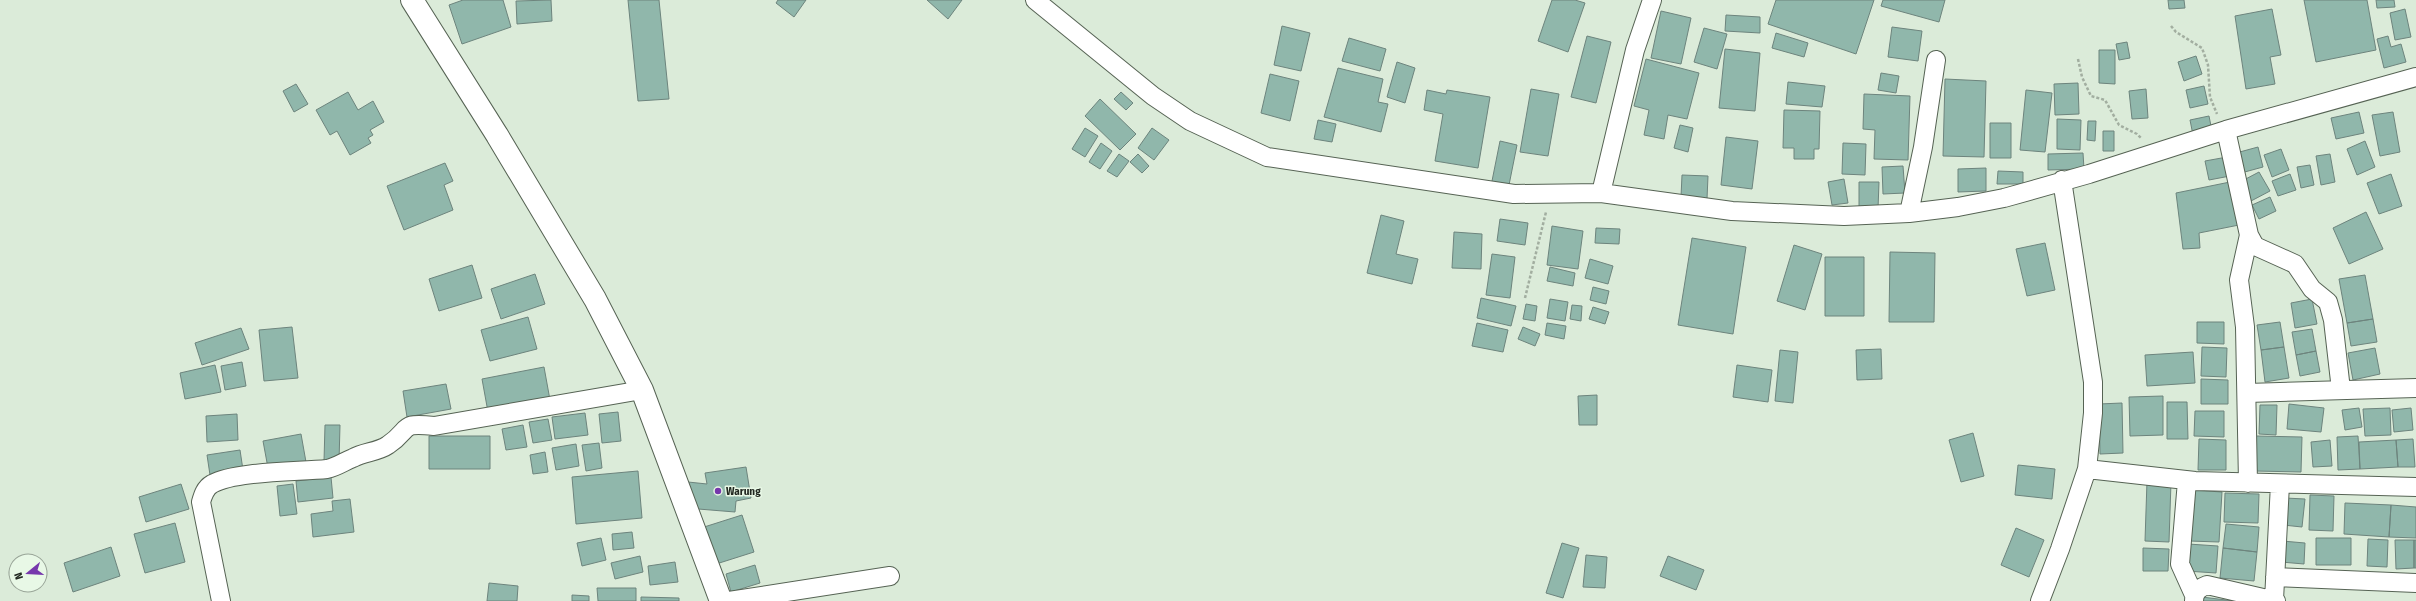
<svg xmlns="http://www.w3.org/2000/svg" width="2416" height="601" font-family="'Fira Sans Condensed',sans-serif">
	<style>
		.building { fill: #90b7ab; stroke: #6d847d }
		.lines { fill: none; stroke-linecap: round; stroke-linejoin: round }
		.street-casing { stroke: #566354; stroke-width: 20 }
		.secondary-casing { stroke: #566354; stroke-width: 24 }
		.path { stroke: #a2aea0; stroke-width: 2.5; stroke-dasharray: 3 2; stroke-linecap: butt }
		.street { stroke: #fff; stroke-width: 18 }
		.secondary { stroke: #fff; stroke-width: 22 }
		.poi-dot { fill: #7637ac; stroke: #e8f8e6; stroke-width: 1.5 }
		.labels { text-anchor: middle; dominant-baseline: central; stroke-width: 3; stroke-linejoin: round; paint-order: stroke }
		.poi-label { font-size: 11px; font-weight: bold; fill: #212720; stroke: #e8f8e6; text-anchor: start }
	</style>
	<rect width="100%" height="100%" fill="#dbebd9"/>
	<path class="building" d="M463 0H503L511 27 462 44 449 5Z
		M551 0 552 21 517 24 516 1Z
		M628 0H659L669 99 638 101Z
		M778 0H806L794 17 776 3Z
		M927 0H962L948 19Z
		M1552 0H1575L1585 3 1568 52 1538 41Z
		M1776 0H1874L1856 54 1768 24Z
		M1883 0H1945L1939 22 1881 6Z
		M2168 0H2184L2185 8 2169 9Z
		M2304 0H2367L2376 50 2316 62Z
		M2376 0H2394L2395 7 2377 8Z
		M2272 9 2281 55 2270 57 2275 84 2246 89 2235 16Z
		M2405 9 2411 37 2395 40 2390 13Z
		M1661 11 1691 18 1681 64 1651 58Z
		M1726 15 1760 17V33L1725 31Z
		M1282 26 1310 33 1301 71 1274 65Z
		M1892 27 1922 31 1918 61 1888 57Z
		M1704 28 1727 34 1717 69 1694 62Z
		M1776 33 1808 43 1804 57 1772 48Z
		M1587 36 1611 42 1596 103 1571 97Z
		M2388 36 2391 47 2401 44 2406 62 2384 68 2377 39Z
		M1349 38 1386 49 1380 71 1342 61Z
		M2127 42 2130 58 2119 60 2116 44Z
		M1725 49 1760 53 1755 111 1719 108Z
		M2099 50H2115V84L2099 83Z
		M2196 56 2202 74 2184 81 2178 62Z
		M1646 59 1699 73 1687 119 1668 115 1664 139 1644 135 1649 110 1634 106Z
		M1397 62 1415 68 1405 103 1387 97Z
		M1338 68 1383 79 1378 102 1388 104 1381 132 1324 117Z
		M1881 73 1899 76 1896 93 1878 90Z
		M1270 74 1299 81 1290 121 1261 113Z
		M1945 79 1986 81 1984 157 1943 156Z
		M1788 82 1825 86 1822 107 1786 104Z
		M2078 83 2079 114 2055 115 2054 84Z
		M296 84 308 104 294 112 283 91Z
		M2204 86 2208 104 2190 108 2186 90Z
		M1531 89 1559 94 1548 156 1520 152Z
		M2146 89 2148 118 2132 119 2129 91Z
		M1427 90 1446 94 1447 90 1490 97 1478 168 1435 161 1443 114 1424 110Z
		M2026 90 2052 93 2045 152 2020 150Z
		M348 92 358 110 373 101 384 122 370 130 373 135 368 138 371 143 350 155 337 131 330 135 316 110Z
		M1121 92 1133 103 1126 110 1114 99Z
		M1864 94 1910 96 1908 160 1874 159 1875 130 1863 129Z
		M1100 99 1136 134 1120 150 1085 116Z
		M1784 110 1820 111 1819 149H1814V159H1794V148H1783Z
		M2359 112 2364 133 2336 139 2331 118Z
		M2393 112 2400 152 2380 156 2372 115Z
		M2209 116 2212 131 2193 135 2190 120Z
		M2057 119 2081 120 2080 150 2057 149Z
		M1318 120 1336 124 1332 142 1314 139Z
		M2088 121H2096L2095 141 2087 140Z
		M1990 123H2011V158H1990Z
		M1680 125 1693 128 1688 152 1674 148Z
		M1085 128 1098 136 1085 157 1072 149Z
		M1152 128 1169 140 1154 160 1138 148Z
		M2103 131H2114V151H2103Z
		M1726 137 1758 141 1752 189 1721 185Z
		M1500 141 1517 145 1508 190 1491 186Z
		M2365 141 2375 167 2357 175 2347 149Z
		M1101 143 1112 151 1100 169 1089 162Z
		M1843 143 1866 144 1865 175 1842 174Z
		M2258 147 2263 167 2241 173 2236 153Z
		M2281 149 2289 170 2272 177 2264 155Z
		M2083 153 2084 169 2048 170V154Z
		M1119 154 1129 161 1117 177 1107 171Z
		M1138 154 1149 166 1142 173 1130 162Z
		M2330 154 2335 182 2321 185 2316 156Z
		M2227 157 2230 176 2209 180 2205 161Z
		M445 163 453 181 444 185 453 210 404 230 387 186Z
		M2310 165 2314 185 2301 188 2297 167Z
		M1903 166 1905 193 1883 194 1882 167Z
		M1986 168V191L1958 192V169Z
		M1998 171 2023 172V184H1997Z
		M2259 172 2270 191 2251 201 2240 182Z
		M2290 174 2296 190 2278 196 2272 181Z
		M2391 174 2402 206 2379 214 2367 183Z
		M1682 175 1708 176 1707 199 1681 197Z
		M1844 179 1848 203 1832 205 1828 182Z
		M1859 182H1879L1878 209H1859Z
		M2230 182 2239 225 2199 233 2200 248 2183 249 2176 193Z
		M2270 197 2276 211 2259 219 2252 205Z
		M2366 212 2383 249 2349 264 2333 228Z
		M1381 215 1404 221 1396 254 1418 259 1412 284 1367 273Z
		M1500 219 1528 223 1525 245 1497 241Z
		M1552 226 1583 231 1578 269 1547 265Z
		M1596 228 1620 229 1619 244 1595 243Z
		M1454 232 1482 234 1481 269 1452 268Z
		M1692 238 1746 247 1733 334 1678 325Z
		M2045 243 2055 290 2027 296 2016 249Z
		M1794 245 1822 254 1805 310 1777 301Z
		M1890 252 1935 253 1934 322H1889Z
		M1492 254 1515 257 1510 298 1486 295Z
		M1825 257H1864V316H1825Z
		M1590 259 1613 266 1608 284 1585 278Z
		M472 265 482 298 439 311 429 279Z
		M1550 267 1575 273 1573 286 1547 281Z
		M535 274 545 304 501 319 491 289Z
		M2365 275 2373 319 2347 323 2339 279Z
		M1593 287 1609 291 1606 304 1590 300Z
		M1481 298 1516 306 1511 326 1477 318Z
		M1550 299 1568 302 1565 321 1547 318Z
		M2312 299 2317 324 2295 328 2291 303Z
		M1526 304 1537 306 1535 321 1523 319Z
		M1572 305 1582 306 1581 321 1570 319Z
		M1593 307 1609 312 1605 324 1589 319Z
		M528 317 537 349 490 361 481 330Z
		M2373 319 2377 342 2351 346 2347 323Z
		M2197 322H2224V344L2197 343Z
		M2280 322 2284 347 2261 350 2257 325Z
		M1477 323 1508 330 1503 352 1472 346Z
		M1547 323 1566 326 1564 339 1545 335Z
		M292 327 298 378 264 381 259 330Z
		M1523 327 1540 334 1535 346 1518 339Z
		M241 328 249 349 202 365 195 343Z
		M2312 329 2316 351 2296 355 2292 332Z
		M2202 347 2227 348 2226 377 2201 376Z
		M2284 347 2289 378 2265 382 2261 350Z
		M2375 348 2380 374 2353 380 2348 353Z
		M1881 349 1882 379 1857 380 1856 350Z
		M1780 350 1798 352 1793 403 1775 401Z
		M2316 351 2320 372 2300 376 2296 355Z
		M2193 352 2195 383 2147 386 2145 355Z
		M242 362 246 386 225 390 221 366Z
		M215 365 221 392 185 399 180 373Z
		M1737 365 1772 370 1768 402 1733 397Z
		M544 367 550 400 488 412 482 379Z
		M2201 379 2228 380V404H2201Z
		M446 384 451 409 407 417 403 391Z
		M1597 395V425H1579L1578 396Z
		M2163 396V435L2130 436 2129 397Z
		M2167 402H2187L2188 439H2167Z
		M2122 403 2123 453 2100 454 2099 404Z
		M2289 404 2324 408 2321 432 2287 429Z
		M2260 405H2277L2276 435 2259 434Z
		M2359 408 2362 427 2345 430 2342 410Z
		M2390 408 2391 435 2365 436 2363 409Z
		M2411 408 2413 430 2394 432 2392 410Z
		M2195 411H2224V437L2194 436Z
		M618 412 621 441 602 443 599 414Z
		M585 413 588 435 555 439 552 417Z
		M237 414 238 440 207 442 206 416Z
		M548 419 552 440 533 443 529 422Z
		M325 425H340L339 462 324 461Z
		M523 425 527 447 506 450 502 429Z
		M1973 433 1984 476 1961 482 1949 440Z
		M301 434 306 462 268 468 263 441Z
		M429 436H490V469H429Z
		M2256 436 2302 437 2301 472 2255 471Z
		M2358 436 2360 469 2338 470 2337 437Z
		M2199 439 2226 440V470H2198Z
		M2413 439 2415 467H2398L2396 440Z
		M2330 440 2332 466 2313 467 2311 442Z
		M2396 440 2398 467 2360 469 2359 442Z
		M599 443 602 468 586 471 582 445Z
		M576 444 579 466 556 470 552 448Z
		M240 450 243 470 210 475 207 455Z
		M545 452 548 472 533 474 530 455Z
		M2018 465 2055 469 2052 499 2015 495Z
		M746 467 751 498 736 501 735 512 686 508 688 482 707 484 705 473Z
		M638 471 642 518 576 524 572 477Z
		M331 477 333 498 298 502 296 481Z
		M2147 481 2171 482 2169 542 2145 541Z
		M181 484 189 509 146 522 139 497Z
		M293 484 297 514 280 516 277 486Z
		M2192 490 2222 492 2219 542 2189 541Z
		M2225 493 2259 494 2258 523 2224 522Z
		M2310 495 2334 496 2333 531 2309 530Z
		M2285 498 2305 499 2302 527 2283 525Z
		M350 499 354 532 313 537 311 514 333 511 332 501Z
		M2345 503 2391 505 2389 537 2344 534Z
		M2391 505 2416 507V538L2389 537Z
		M742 515 754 552 713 565 701 528Z
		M175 523 185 562 145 573 134 534Z
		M2226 524 2259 527 2257 552 2223 548Z
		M2016 528 2044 540 2029 577 2001 565Z
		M632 532 634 548 613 550 612 534Z
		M601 538 606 560 582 566 577 543Z
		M2316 538H2351V565H2316Z
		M2368 539 2388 540 2387 567 2367 566Z
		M2395 540H2414V568L2396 569Z
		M2414 540H2416V568H2414Z
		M2282 541 2305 543 2304 564 2281 562Z
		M1562 543 1579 548 1563 598 1546 593Z
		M2188 544 2218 546 2216 573 2186 571Z
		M111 547 120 576 73 592 64 563Z
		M2143 548 2169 549 2168 571H2143Z
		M2223 548 2257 552 2254 581 2220 578Z
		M1586 555 1607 557 1605 588 1583 587Z
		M640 556 643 572 615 579 611 563Z
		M1668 556 1704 570 1696 590 1660 576Z
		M675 562 678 582 650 585 648 566Z
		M755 565 760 583 731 592 726 574Z
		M489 583 518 586 517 601H487Z
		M597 588H636V601H598Z
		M572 595 589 596V601H572Z
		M641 597 679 598V601H641Z
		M2202 597 2234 601H2202Z"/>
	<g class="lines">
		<g class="street-casing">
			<path id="street" d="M1035 0 1153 96 1190 121 1267 157 1514 194 1601 193 1732 211 1844 216 1909 213 1958 207 2004 198 2089 174 2226 130 2416 77
				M2226 130 2249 235 2239 280 2245 327 2248 483
				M1601 193 1635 50 1652 0
				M1909 213 1923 147 1936 60
				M2249 235 2255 246 2295 264 2312 289 2328 302 2333 320 2341 390
				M2247 393 2416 388
				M2087 469 2195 481 2416 487
				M2187 481 2180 564 2194 595
				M2275 577 2416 583
				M2274 600 2280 484
				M221 601 201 502C203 495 205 488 212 484 236 471 297 472 327 469 337 467 343 462 353 458 364 452 378 452 388 445 412 429 398 422 434 426L642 390
				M729 601 890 576
				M2040 601 2060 549 2087 469 2093 413V382L2062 180
				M2194 601C2194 592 2199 588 2207 585L2276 601"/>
		</g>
		<g class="secondary-casing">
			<path id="secondary" d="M412 0 497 135 595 299 642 390 721 601"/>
		</g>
		<path class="path" d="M2171 26 2176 32 2202 48 2208 65 2210 97 2217 114
			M2078 59 2082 77 2091 96 2105 100 2119 125 2137 134 2141 138
			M1525 298 1546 212"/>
		<use href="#street" class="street"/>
		<use href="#secondary" class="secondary"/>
	</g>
	<circle class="poi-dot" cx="718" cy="491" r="4"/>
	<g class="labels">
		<g class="poi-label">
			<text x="726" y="491">Warung</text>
		</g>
	</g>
	<g transform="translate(28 573) rotate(252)"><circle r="19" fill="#e8f8e6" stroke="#98a497"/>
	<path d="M0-3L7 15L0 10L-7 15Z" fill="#7637ac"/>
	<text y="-6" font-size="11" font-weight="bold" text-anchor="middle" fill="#212720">N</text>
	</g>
</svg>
